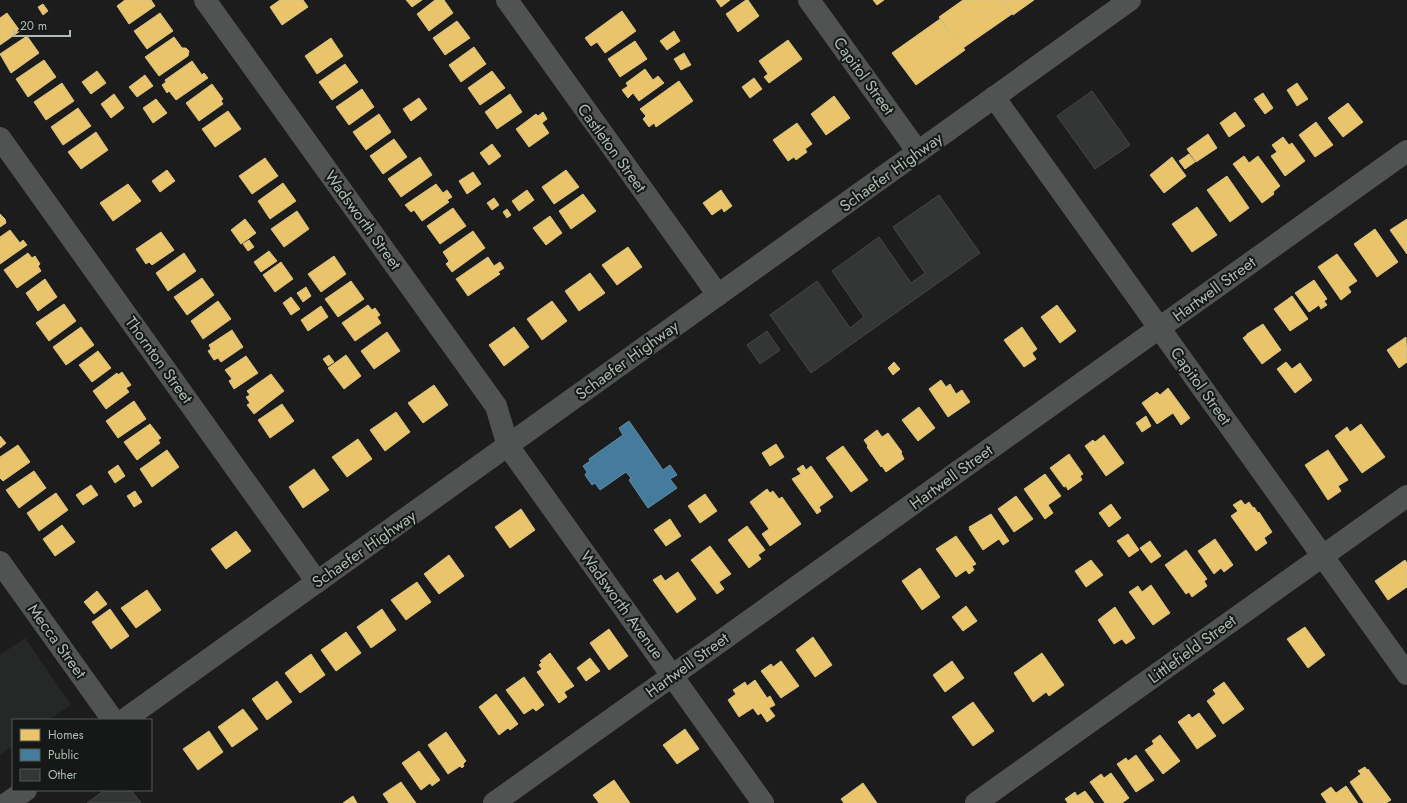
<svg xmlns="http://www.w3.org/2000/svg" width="1407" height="803" font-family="Jost,sans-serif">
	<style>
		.built { fill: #262827 }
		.homes { fill: #e9c46a; stroke: #d7c280 }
		.public { fill: #457b9d; stroke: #648ea3 }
		.building { fill: #343635; stroke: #444846 }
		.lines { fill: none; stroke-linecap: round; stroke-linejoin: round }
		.minor { stroke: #505351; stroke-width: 22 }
		.tertiary { stroke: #505351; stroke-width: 22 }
		.labels { text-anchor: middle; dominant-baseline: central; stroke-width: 4; stroke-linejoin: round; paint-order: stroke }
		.street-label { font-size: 16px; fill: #aebcb2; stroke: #161817 }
	</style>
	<rect width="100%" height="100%" fill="#1c1c1c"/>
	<path class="built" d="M25 638 71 705 49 720H13V746L0 755V655Z"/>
	<path class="homes" d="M125 0H151L155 6 129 24 117 6Z
		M280 0H303L308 7 282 25 270 7Z
		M406 0H422L412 7Z
		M435 0H444L453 13 429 31 417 14Z
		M716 0H730L721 7Z
		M746 0H748L759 16 738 32 726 14Z
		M873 0H884L877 5Z
		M963 0H1002L1012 14 963 48 952 33 951 34 939 17Z
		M1002 0H1034L1013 15Z
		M43 4 48 11 43 15 38 7Z
		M622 11 636 31 605 53 597 42 591 46 585 38Z
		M7 13 20 31 0 45V18Z
		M160 13 173 31 147 49 134 31Z
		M940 19 951 34 952 33 965 50 916 85 892 53Z
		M457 21 470 38 445 55 433 38Z
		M674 31 680 41 667 50 660 41Z
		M27 36 39 53 11 73 0 54Z
		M174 37 182 48H186L189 51 188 56 159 76 145 57Z
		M331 38 343 56 317 74 305 56Z
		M788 40 802 59 769 83 764 77 768 74 759 61Z
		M635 41 647 59 620 77 608 59Z
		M474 47 486 64 461 82 449 65Z
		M684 53 691 65 681 70 674 59Z
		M44 60 56 77 28 97 16 79Z
		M192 61 202 75 204 73 208 78 176 100 169 91 167 93 162 85 166 82 165 80Z
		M345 64 358 82 332 100 319 82Z
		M645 69 653 80 658 76 664 83 639 101 633 93 628 98 622 90 628 86 626 83Z
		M97 71 106 83 91 94 82 82Z
		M492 71 505 88 480 105 468 88Z
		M145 75 153 86 137 97 129 87Z
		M754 78 762 89 750 98 742 87Z
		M679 81 693 101 656 127 654 123 649 127 643 119 646 116 640 109Z
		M62 83 74 101 46 120 34 102Z
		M1297 83 1308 99 1297 106 1287 90Z
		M212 84 223 99 221 101 223 104 199 121 186 103Z
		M362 89 374 107 349 125 336 107Z
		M1263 93 1273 108 1265 114 1254 99Z
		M114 94 124 108 111 118 101 104Z
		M510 94 522 112 497 129 485 112Z
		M834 96 850 118 826 135 811 114Z
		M419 98 427 109 411 121 403 109Z
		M156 99 167 113 153 123 143 108Z
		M1348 103 1363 122 1343 137 1328 118Z
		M78 108 91 126 63 145 51 127Z
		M228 111 241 129 215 147 202 129Z
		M543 112 547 119 542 123 549 133 529 147 516 129 536 114 538 116Z
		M1235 112 1245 126 1229 137 1220 123Z
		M379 114 391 132 366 150 353 132Z
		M1316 122 1333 145 1315 157 1299 135Z
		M797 123 812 144 805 149 807 152 796 160 794 157 788 161 773 140Z
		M96 132 108 150 81 169 68 152Z
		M1208 134 1217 148 1196 162 1187 149Z
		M1283 137 1289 145 1292 143 1305 161 1285 176 1271 156 1277 152 1272 145Z
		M394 139 407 157 383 174 370 156Z
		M492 144 501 156 489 165 480 153Z
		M1189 154 1195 162 1185 169 1179 161Z
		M1244 156 1249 163 1258 156 1280 186 1273 192 1274 194 1262 203 1233 164Z
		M420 157 432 175 401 197 388 179Z
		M1172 157 1186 176 1164 193 1150 175Z
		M265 158 278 176 252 194 239 176Z
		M167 170 175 181 160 192 152 181Z
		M566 170 579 187 554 204 542 187Z
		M473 172 481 184 467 194 459 181Z
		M1227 176 1249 208 1230 222 1207 190Z
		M283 183 296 201 270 219 258 201Z
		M128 184 141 201 113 221 100 203Z
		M436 184 443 193 447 190 452 197 447 200 449 202 422 221 414 210 411 212 405 205Z
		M527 190 534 200 519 211 512 201Z
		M721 190 732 206 724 212 722 208 712 215 703 203Z
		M583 194 596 211 571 229 559 211Z
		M494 198 499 205 492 210 487 203Z
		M1197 207 1217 235 1192 252 1172 224Z
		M453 208 466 226 440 244 427 226Z
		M507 209 511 215 507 218 503 212Z
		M297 211 309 229 284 247 271 229Z
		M0 214 5 219 6 223 0 227Z
		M550 216 562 233 546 245 533 228Z
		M245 219 256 233 241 244 231 230Z
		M1407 219V254L1390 230Z
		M1375 229 1398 262 1377 277 1354 244Z
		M10 230 20 243 23 240 27 245 0 264V237Z
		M473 231 485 248 452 272 446 264 449 261 443 252Z
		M161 232 174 250 152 265 149 262 146 264 136 249Z
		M249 240 254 247 248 251 243 244Z
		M628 247 642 267 617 285 602 265Z
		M269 251 277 261 261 272 254 262Z
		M28 253 32 258 35 256 40 264 38 266 41 271 17 288 4 270Z
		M184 253 196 271 168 291 156 273Z
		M1337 254 1357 281 1348 287 1351 292 1341 300 1318 267Z
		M334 256 346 274 321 292 308 274Z
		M488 257 494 266 500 262 504 268 498 272 500 274 468 296 456 279Z
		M281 262 293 279 275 292 263 275Z
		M590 273 605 293 579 311 565 291Z
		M202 278 214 295 187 315 174 297Z
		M45 279 57 297 38 311 26 293Z
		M1314 280 1327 299 1324 301 1327 305 1321 309 1319 305 1309 312 1295 293Z
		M351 281 364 299 338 317 325 299Z
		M306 287 311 296 303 302 297 293Z
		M1292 296 1308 319 1290 331 1274 309Z
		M291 297 300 309 291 315 283 303Z
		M218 301 231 319 203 339 191 321Z
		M552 301 567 321 542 340 527 319Z
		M64 304 76 321 49 341 36 323Z
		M368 305 372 310 375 308 380 315 377 317 381 323 355 341 342 323Z
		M1057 305 1076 331 1060 343 1041 317Z
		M321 306 328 317 308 331 301 320Z
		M1263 324 1281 350 1262 364 1243 338 1247 335V334Z
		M81 327 94 345 66 365 53 347Z
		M514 327 529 347 504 366 489 345Z
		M1022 327 1037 349 1032 353 1036 359 1024 367 1004 340Z
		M232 330 243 347 221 362 218 358 214 360 208 351 211 349 209 345Z
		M387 332 400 351 374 369 361 351Z
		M1406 337 1407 362 1399 368 1387 350Z
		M98 351 111 368 92 382 79 365Z
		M329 355 334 362 328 366 323 359Z
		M346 355 361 376 344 389 328 368Z
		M246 356 258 373 234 389 229 381 232 379 225 370Z
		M894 362 900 369 893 375 888 368Z
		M1286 362 1292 369 1300 363 1312 380 1295 393 1277 369Z
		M122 372 131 385 126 388 129 392 106 409 93 391 117 373 118 375Z
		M271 374 284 391 254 414 247 405 250 403 246 397 250 395 247 391Z
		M941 380 946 387 950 384 956 394 962 390 970 402 948 417 929 389Z
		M434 385 448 405 423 423 408 403Z
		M1168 388 1190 418 1181 425 1173 413 1157 424 1142 403 1157 392 1160 395Z
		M134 401 146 419 118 438 106 421Z
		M282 404 294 421 270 438 258 420Z
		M919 407 935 428 918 441 902 420Z
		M396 412 410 432 385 451 370 430Z
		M1146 416 1151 426 1142 432 1136 423Z
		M150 424 161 438 158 440 160 443 137 460 124 442Z
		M1361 424 1385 457 1362 473 1335 436 1347 427 1350 432Z
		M877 430 882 437 888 433 902 452 901 453 904 459 886 472 882 466 881 467 867 447 868 446 864 440Z
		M1104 435 1124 463 1106 476 1085 446 1093 440 1095 442Z
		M0 436 6 443 0 448Z
		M358 439 372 459 347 477 332 457Z
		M776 444 784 457 770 466 762 453Z
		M18 445 30 462 3 481 0 478V457Z
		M843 446 868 480 851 492 826 458Z
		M167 450 179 467 152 487 140 469Z
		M1328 450 1348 480 1338 486 1341 491 1328 500 1305 465Z
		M1069 454 1083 474 1080 476 1082 480 1068 490 1066 486 1064 487 1050 468Z
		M118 465 125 476 115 483 108 472Z
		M803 465 806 470 811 466 833 497 819 507 821 511 817 514 792 479 801 474 797 469Z
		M314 469 329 490 303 508 289 487Z
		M34 471 46 488 19 508 6 490Z
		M1045 474 1061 496 1048 505 1053 513 1045 519 1024 489Z
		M91 485 98 495 83 505 76 495Z
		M767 489 770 493 773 491 779 499 782 497 801 524 770 546 762 534 769 529 750 502Z
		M135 491 142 502 134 507 127 496Z
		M56 493 68 510 39 531 27 513Z
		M705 494 717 511 700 523 688 506Z
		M1016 496 1033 519 1014 532 998 509Z
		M1241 500 1245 505 1249 502 1253 508 1254 507 1258 513 1259 512 1272 532 1264 538 1267 543 1256 551 1231 516 1238 511 1233 505Z
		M1111 504 1121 518 1109 527 1099 513Z
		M521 509 535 530 510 548 495 527Z
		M991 514 1009 541 1003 545 999 539 983 550 969 529H970L969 527Z
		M670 519 681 536 666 546 654 530Z
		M62 525 75 542 55 556 43 539Z
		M747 526 765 550 758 555 761 559 749 568 728 540Z
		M236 531 251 551 226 569 211 549Z
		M1128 534 1139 550 1129 557 1117 541Z
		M956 536 976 564 972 566 974 570 969 574 966 570 956 577 936 549Z
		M1215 539 1233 565 1224 572 1221 568 1214 574 1198 551Z
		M1150 541 1161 556 1151 563 1140 548Z
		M710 546 731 574 719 582 724 589 717 594 691 560Z
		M1186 550 1207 579 1204 581 1207 586 1192 597 1189 592 1186 594 1165 565Z
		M449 555 464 576 439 594 424 574Z
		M1091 560 1103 575 1086 587 1075 571Z
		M1405 560 1407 563V587L1388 600 1375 581Z
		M920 568 940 597 922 610 902 581Z
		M678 572 696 599 677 613 653 580 661 575 665 581Z
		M417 582 431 602 406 620 391 600Z
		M1151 585 1170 613 1153 625 1129 592 1138 586 1142 592Z
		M147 590 161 610 136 628 121 608Z
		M97 591 107 604 94 614 84 602Z
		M966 606 977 621 963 631 952 617Z
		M1115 607 1135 638 1126 644 1122 639 1114 644 1098 620Z
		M110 609 129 636 111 649 92 622Z
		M382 609 396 630 371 648 357 627Z
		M1305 627 1325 655 1308 668 1287 639Z
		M609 629 628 656 609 670 590 643Z
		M346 632 361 653 336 671 321 650Z
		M813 637 832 665 815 677 796 650Z
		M550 653 574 686 564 692 567 697 559 703 537 672 542 669 539 665 542 662 540 661Z
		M1042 653 1064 685 1049 696 1046 692 1033 702 1014 673Z
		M311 654 325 675 300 693 285 673Z
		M590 658 600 671 586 681 577 668Z
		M781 661 799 686 781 698 761 671 771 664 773 667Z
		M952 661 964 678 945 692 933 675Z
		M524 677 544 705 536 711 533 708 524 714 506 690Z
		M755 680 767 698 770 696 775 705 769 708 775 716 767 722 761 713 758 715 753 708 739 717 728 700 736 694 733 690 745 682 747 686Z
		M277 681 292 702 267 720 252 699Z
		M1224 682 1244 709 1223 724 1207 701 1216 694 1213 690Z
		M496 694 518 724 510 730 508 728 499 735 479 707Z
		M973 702 994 731 973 746 952 717Z
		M243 709 258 729 232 747 218 727Z
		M1199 713 1216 736 1197 749 1178 722 1189 714 1192 718Z
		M685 729 699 749 677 764 663 745Z
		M209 731 223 752 198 770 183 749Z
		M446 732 466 761 463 764 464 766 462 768 460 766 448 774 428 745Z
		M1160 735 1180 761 1163 774 1145 750 1154 744 1152 741Z
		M419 751 440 780 432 786 430 783 421 790 402 763Z
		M1136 755 1154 780 1136 792 1117 764 1126 758 1128 761Z
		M1365 767 1367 770 1368 769 1391 800 1386 803H1364L1350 782 1361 774 1358 771Z
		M1111 773 1129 798 1122 803H1105L1090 782 1101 774 1104 778Z
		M614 780 630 803H599L593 795Z
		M401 782 416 803H389L383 794Z
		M863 783 877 803H844L841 799Z
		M1346 786 1358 803H1327L1321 794 1331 787 1336 793Z
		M1085 791 1094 803H1068L1065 799 1075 792 1077 796Z
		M353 796 357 803H343Z"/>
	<path class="public" d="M629 421 663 470 670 465 677 475 670 479 677 488 648 508 629 480 631 478 626 472 600 490 595 483 592 485 585 475 587 472 583 466 590 461 589 459 623 435 619 428Z"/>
	<path class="building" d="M1092 91 1130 145 1095 169 1057 116Z
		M939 195 980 253 811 373 770 315 817 281 850 328 864 317 832 271 879 237 911 283 925 273 893 227Z
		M767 331 780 350 760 364 747 345Z
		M105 790H131L141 803H87Z"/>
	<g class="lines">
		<path class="minor" d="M205 0 496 406 508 446 763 803
			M507 0 718 295
			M809 0 918 152
			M994 97 1407 674
			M0 138 317 582
			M0 562 113 720
			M494 803 1407 151
			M976 803 1407 496"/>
		<path class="tertiary" d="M124 720 1130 0
			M7 803 26 790"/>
	</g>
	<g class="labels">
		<g class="street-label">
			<text transform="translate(864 76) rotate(54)">Capitol Street</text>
			<text transform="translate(612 148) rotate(54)">Castleton Street</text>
			<text transform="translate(891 172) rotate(-36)">Schaefer Highway</text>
			<text transform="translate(363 220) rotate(54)">Wadsworth Street</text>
			<text transform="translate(1214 289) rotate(-36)">Hartwell Street</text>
			<text transform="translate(159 360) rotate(54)">Thornton Street</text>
			<text transform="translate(627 360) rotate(-36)">Schaefer Highway</text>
			<text transform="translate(1201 386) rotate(54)">Capitol Street</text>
			<text transform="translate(951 477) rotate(-36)">Hartwell Street</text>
			<text transform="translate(364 549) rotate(-35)">Schaefer Highway</text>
			<text transform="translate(622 605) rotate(54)">Wadsworth Avenue</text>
			<text transform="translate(57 641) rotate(54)">Mecca Street</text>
			<text transform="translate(1192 649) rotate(-36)">Littlefield Street</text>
			<text transform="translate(687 665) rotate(-36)">Hartwell Street</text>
		</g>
	</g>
	<rect x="12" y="719" width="140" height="72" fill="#161817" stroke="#535a55"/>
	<rect x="20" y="729" width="20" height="12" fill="#e9c46a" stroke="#535a55"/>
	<text x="48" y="739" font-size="12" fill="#aebcb2">Homes</text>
	<rect x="20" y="749" width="20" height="12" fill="#457b9d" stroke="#535a55"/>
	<text x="48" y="759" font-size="12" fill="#aebcb2">Public</text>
	<rect x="20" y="769" width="20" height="12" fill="#343635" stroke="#535a55"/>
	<text x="48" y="779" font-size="12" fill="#aebcb2">Other</text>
	<path d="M14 30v6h56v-6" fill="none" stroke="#aebcb2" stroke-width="2"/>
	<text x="20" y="30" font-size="12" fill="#aebcb2" stroke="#161817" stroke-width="3" paint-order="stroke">20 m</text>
</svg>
